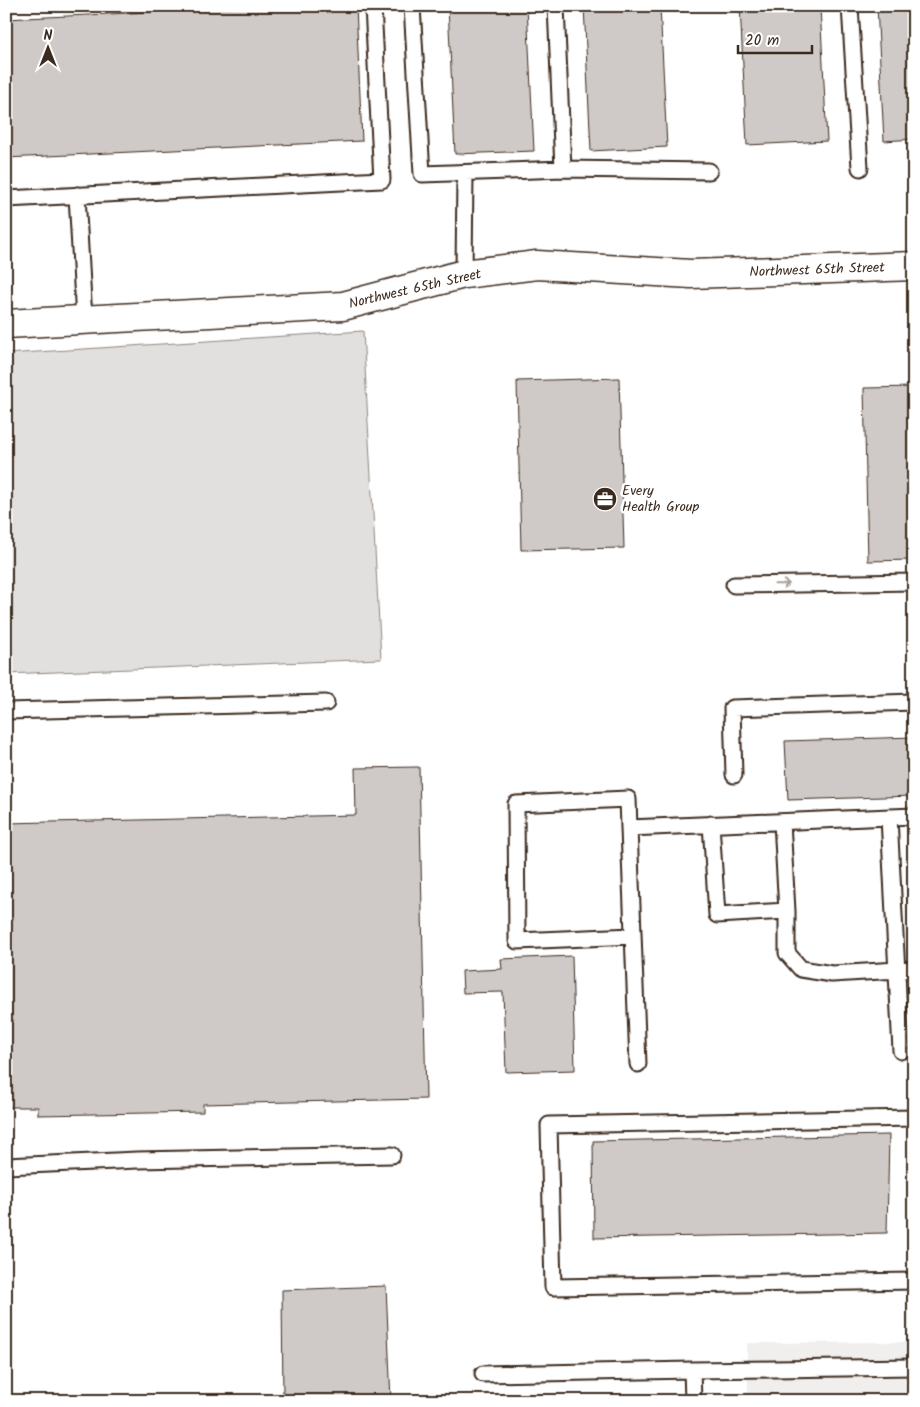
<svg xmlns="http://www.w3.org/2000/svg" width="920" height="1407" font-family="Kalam,sans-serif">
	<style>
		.built { fill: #f1efee }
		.green { fill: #e2e0de; stroke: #8e857e }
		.building { fill: #cfcac7; stroke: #3b2a1e }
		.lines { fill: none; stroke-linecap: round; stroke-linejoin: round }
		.service-casing { stroke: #3b2a1e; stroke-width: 19 }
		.minor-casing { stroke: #3b2a1e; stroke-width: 31 }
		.service { stroke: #fff; stroke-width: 15 }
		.minor { stroke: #fff; stroke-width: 28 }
		.oneway { stroke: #a79f9a }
		.labels { text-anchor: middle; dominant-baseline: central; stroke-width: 5; stroke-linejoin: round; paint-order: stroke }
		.street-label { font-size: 14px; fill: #3b2a1e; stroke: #fff }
		.poi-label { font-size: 14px; fill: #3b2a1e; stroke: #fff; text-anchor: start }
	</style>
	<rect width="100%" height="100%" fill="#fff"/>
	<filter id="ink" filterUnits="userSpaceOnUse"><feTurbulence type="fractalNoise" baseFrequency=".02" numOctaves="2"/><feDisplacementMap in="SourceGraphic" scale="10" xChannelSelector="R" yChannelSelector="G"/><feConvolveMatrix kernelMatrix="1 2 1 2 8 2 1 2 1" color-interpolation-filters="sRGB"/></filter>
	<g filter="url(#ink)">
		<path class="built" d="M908 1103H914V1401H748L747 1343 908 1342Z"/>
		<path class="green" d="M363 331 381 659 6 674V354Z"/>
		<path class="building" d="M273 6H356L362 141 6 158V19Z
			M448 6H527L534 151 455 154Z
			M584 6H660L667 147 591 151Z
			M740 6H820L827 141 747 145Z
			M877 6H914V139L884 141Z
			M619 378 624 548 521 550 517 381Z
			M914 387V598L913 560 868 561 864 388Z
			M914 737V796L788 800 785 741Z
			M419 767 426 1099 203 1104V1112L38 1115V1107H6V823L356 815 355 768Z
			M572 956 575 1070 506 1072 503 992 463 993 462 971 502 969 501 959Z
			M889 1135 887 1233 594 1238 593 1141Z
			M386 1286 391 1401H283L282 1290Z"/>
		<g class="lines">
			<g class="service-casing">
				<path id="service" d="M412 6 422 174 563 169 556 6
					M850 6 860 168
					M563 169 709 171
					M77 195 84 320
					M6 199 382 180 373 6
					M464 274 465 173
					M734 585 914 582
					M6 711 326 703
					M734 775 732 708 914 702
					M889 817 901 1051
					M782 822 787 911V953L801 969 832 974 914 969
					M711 824 717 915 787 911
					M629 828 638 1064
					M633 936 517 941 516 804 628 799 629 828 914 816
					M914 1118 549 1125 553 1287 914 1281
					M6 1166 137 1160 392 1155
					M692 1370 914 1367
					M483 1374 692 1370 693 1401"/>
			</g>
			<g class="minor-casing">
				<path id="minor" d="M6 324 343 306 464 274 537 265 691 274 914 266"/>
			</g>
			<use href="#service" class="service"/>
			<use href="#minor" class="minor"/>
		</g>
		<defs><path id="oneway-shaft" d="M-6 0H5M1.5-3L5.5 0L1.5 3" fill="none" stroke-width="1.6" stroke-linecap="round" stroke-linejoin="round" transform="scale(1.25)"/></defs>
		<use class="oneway" href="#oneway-shaft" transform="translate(782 584) rotate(-1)"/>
	</g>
	<defs>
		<g id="office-disc" transform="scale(1.25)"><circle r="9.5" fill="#3b2a1e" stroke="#fff"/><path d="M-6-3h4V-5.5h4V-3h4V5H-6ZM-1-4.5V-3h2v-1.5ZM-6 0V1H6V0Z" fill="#fff"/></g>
	</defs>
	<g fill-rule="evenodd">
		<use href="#office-disc" x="605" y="499"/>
	</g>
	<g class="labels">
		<g class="street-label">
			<text transform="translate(817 270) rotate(-2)">Northwest 65th Street</text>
			<text transform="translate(415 289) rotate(-13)">Northwest 65th Street</text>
		</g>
		<g class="poi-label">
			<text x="622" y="491">Every<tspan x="622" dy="16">Health Group</tspan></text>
		</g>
	</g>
	<rect width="920" height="1407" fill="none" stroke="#fff" stroke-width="25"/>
	<rect x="12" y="12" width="895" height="1382" fill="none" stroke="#3b2a1e" stroke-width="2" filter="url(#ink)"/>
	<g transform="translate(48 48)" stroke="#ffffff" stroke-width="4" paint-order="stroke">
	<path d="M0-4L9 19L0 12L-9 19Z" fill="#3b2a1e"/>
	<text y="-8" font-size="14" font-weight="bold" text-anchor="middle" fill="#3b2a1e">N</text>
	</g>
	<path d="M738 45v8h74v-8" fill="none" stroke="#3b2a1e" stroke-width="2.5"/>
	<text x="745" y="45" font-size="15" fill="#3b2a1e" stroke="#ffffff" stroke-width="4" paint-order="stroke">20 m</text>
</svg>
